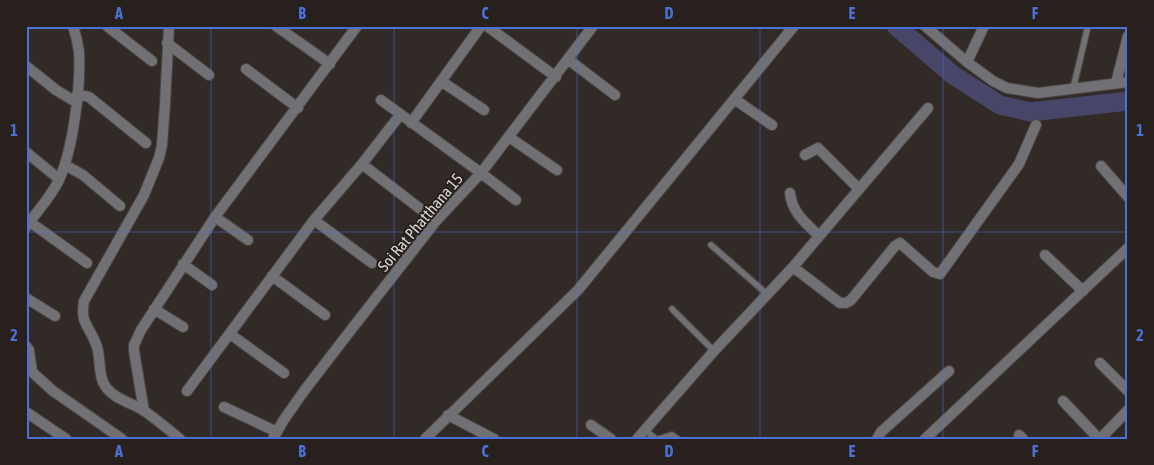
<svg xmlns="http://www.w3.org/2000/svg" width="1154" height="465" font-family="'Asap Condensed',sans-serif">
	<style>
		.lines { fill: none; stroke-linecap: round; stroke-linejoin: round }
		.river { stroke: #474668; stroke-width: 19 }
		.service-casing { stroke: #4c4643; stroke-width: 8 }
		.minor-casing { stroke: #4c4643; stroke-width: 12 }
		.service { stroke: #717175; stroke-width: 5.5 }
		.minor { stroke: #717175; stroke-width: 10 }
		.grid { fill: none; stroke: #4d70d8; stroke-width: 1; stroke-opacity: 0.55 }
		.labels { text-anchor: middle; dominant-baseline: central; stroke-width: 4; stroke-linejoin: round; paint-order: stroke }
		.street-label { font-size: 16px; fill: #dcd8d6; stroke: #27201d }
		.neatline { fill: none; stroke: #4d70d8; stroke-width: 2 }
		.grid-label { font-size: 16px; text-anchor: middle; font-weight: bold; fill: #4d70d8 }
	</style>
	<rect width="100%" height="100%" fill="#312a27"/>
	<g class="lines">
		<path class="river" d="M896 26 953 75 1000 105 1030 112 1128 101"/>
		<g class="service-casing">
			<path id="service" d="M1073 89 1088 26
				M711 245 767 294
				M672 309 714 351
				M645 430 656 439
				M659 439 672 435 678 439"/>
		</g>
		<g class="minor-casing">
			<path id="minor" d="M107 26 152 61
				M169 26 165 104 162 145 159 158 144 195 84 301C80 324 89 325 96 344 101 356 98 370 103 382 110 398 130 402 143 410 156 419 168 429 180 439
				M276 26 330 64
				M487 26 556 77
				M925 26 967 62 993 81 1007 88 1038 93 1128 82
				M167 43 209 75
				M569 60 615 95
				M967 62 984 26
				M26 66 56 90 76 102
				M246 69 298 108
				M441 81 484 110
				M1116 83 1128 36
				M77 94 89 97 146 143
				M734 99 772 125
				M381 100 481 173 516 200
				M411 123 481 26
				M509 137 557 170
				M26 152 59 179
				M805 155 818 148 859 189
				M362 164 436 221
				M65 165 83 175 120 206
				M1101 166 1128 197
				M790 193C792 213 806 223 819 236
				M215 217 248 240
				M314 220 372 263
				M30 222 87 263
				M26 227C37 211 51 197 59 180 73 149 81 86 79 52 78 44 76 35 73 26
				M1045 255 1083 291
				M183 264 212 285
				M793 267 840 303H846L851 300 895 246 900 243 933 272 940 274 1019 164 1036 125
				M272 276 325 315
				M26 298 55 316
				M154 309 183 327
				M230 334 284 373
				M26 346 29 350 32 372
				M1100 363 1128 391
				M26 370 32 372 53 391 122 439
				M187 391 314 220 362 164 400 115
				M1063 401 1099 439
				M224 407 277 432
				M144 411 134 351V345L141 330 215 217 357 26
				M26 412 66 439
				M448 415 494 439
				M591 425 611 439
				M1019 435 1023 439
				M273 439 283 421 304 391 347 335 436 221 481 173 593 26
				M425 439 578 290 794 26
				M637 439 714 351 793 267 928 108
				M877 439 881 432 949 371
				M925 439 1128 248
				M1100 439 1128 410"/>
		</g>
		<use href="#service" class="service"/>
		<use href="#minor" class="minor"/>
	</g>
	<path class="grid" d="M211 26V439M394 26V439M577 26V439M760 26V439M943 26V439M26 232H1128"/>
	<g class="labels">
		<g class="street-label">
			<text transform="translate(420 222) rotate(-50)">Soi Rat Phatthana 15</text>
		</g>
	</g>
	<rect width="1154" height="465" fill="none" stroke="#27201d" stroke-width="55"/>
	<rect x="28" y="28" width="1098" height="410" class="neatline"/>
	<g class="grid-label">
		<text x="119" y="19">A</text>
		<text x="302" y="19">B</text>
		<text x="485" y="19">C</text>
		<text x="669" y="19">D</text>
		<text x="852" y="19">E</text>
		<text x="1035" y="19">F</text>
		<text x="14" y="136">1</text>
		<text x="1140" y="136">1</text>
		<text x="14" y="341">2</text>
		<text x="1140" y="341">2</text>
		<text x="119" y="457">A</text>
		<text x="302" y="457">B</text>
		<text x="485" y="457">C</text>
		<text x="669" y="457">D</text>
		<text x="852" y="457">E</text>
		<text x="1035" y="457">F</text>
	</g>
</svg>
